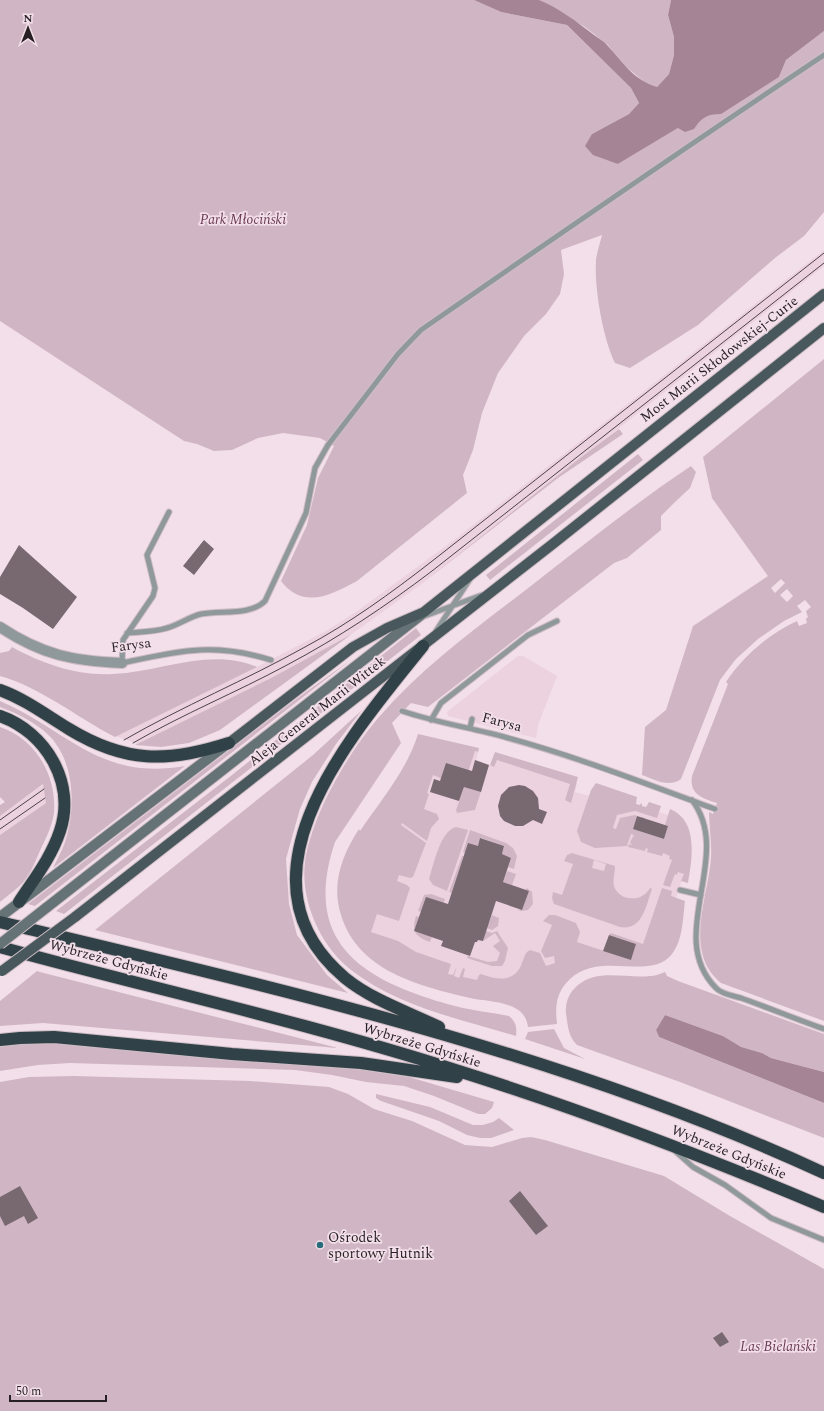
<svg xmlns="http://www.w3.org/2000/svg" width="824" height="1411" font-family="Spectral,serif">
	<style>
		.built { fill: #ecd1df }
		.green { fill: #d0b6c4; fill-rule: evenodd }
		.water { fill: #a58495 }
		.building { fill: #786870 }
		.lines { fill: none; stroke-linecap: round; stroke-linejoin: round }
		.lane-casing { stroke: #cebcc5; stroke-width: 7 }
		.street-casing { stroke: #cebcc5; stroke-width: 12 }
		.secondary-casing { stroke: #cebcc5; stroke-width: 12 }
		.primary-casing { stroke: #cebcc5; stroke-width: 12 }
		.highway-casing { stroke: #cebcc5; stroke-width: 14 }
		.lane { stroke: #8f989a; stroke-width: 5 }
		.street { stroke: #8f989a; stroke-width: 10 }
		.secondary { stroke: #657276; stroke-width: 10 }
		.primary { stroke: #48585c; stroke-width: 10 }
		.highway { stroke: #304247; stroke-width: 12 }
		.tram { stroke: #4d4348; stroke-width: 1 }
		.secondary-bridge-casing { stroke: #cebcc5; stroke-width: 12; stroke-linecap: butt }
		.primary-bridge-casing { stroke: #cebcc5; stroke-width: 12; stroke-linecap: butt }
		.secondary-bridge { stroke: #657276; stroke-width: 10 }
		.primary-bridge { stroke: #48585c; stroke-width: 10 }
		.poi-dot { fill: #286c7c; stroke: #f3dfe9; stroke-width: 1.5 }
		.labels { text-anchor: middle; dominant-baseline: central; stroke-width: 3.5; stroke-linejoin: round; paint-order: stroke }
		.park-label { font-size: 14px; font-style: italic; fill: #6a3b56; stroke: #f3dfe9 }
		.street-label { font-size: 14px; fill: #261f23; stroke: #f3dfe9 }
		.poi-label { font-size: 14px; fill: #261f23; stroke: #f3dfe9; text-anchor: start }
	</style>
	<rect width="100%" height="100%" fill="#f3dfe9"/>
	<path class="built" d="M824 250V266L424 582 352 634 273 677 137 744 116 736 257 667 326 631 356 612 454 540Z
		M518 656H523L557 676 538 725 536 738 448 716 447 712Z
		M440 742 478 752 476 760 490 765 494 756 577 783 575 792 589 796 617 798 677 818 684 874 676 898 678 907 646 964H585L553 986 473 984 368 948 358 921 389 837Z
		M44 784 46 803 0 835V816Z"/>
	<path class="green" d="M0 0H474L501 12 567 25 631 88 639 103 629 114 592 134 618 164 678 128 700 119 779 77 786 60 824 31V212L804 236 775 258 698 325 630 368 615 363C603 339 594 287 596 260 597 252 600 243 602 235L561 250 564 274 560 294 546 314 524 336 498 373 482 413 473 450 463 475 467 493 357 581C331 595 303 610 281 581L307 525 318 478 334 446 320 438 283 433 258 438 232 450 214 451 197 444 184 441 0 321Z
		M539 0H671L668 15 674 37V55L669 74 657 87 647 84 636 75 620 62 608 45 585 27Z
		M824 359V1021L721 983C683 952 708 898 711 858 712 843 709 827 709 812L713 814 717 803C702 798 689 794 692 776L728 684 726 682C743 656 769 634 797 621L799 626 807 623 806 619 808 617 806 611 811 607 805 600 797 606 802 612 784 621 758 639 736 659 726 672 720 680 681 779C668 788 656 780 642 775L645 727 666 710 693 626 768 576 712 498 703 457ZM781 579 785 583 775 593 771 588ZM787 589 793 596 787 602 780 595Z
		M619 429 623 434 558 478 424 582 580 458Z
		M638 454 643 460 490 580 486 575Z
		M691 466 696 472 690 488 675 502 661 516V530L627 558 614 563 428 707 411 703 392 723 401 743 335 842C300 946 367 982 455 1006 473 1011 491 1012 509 1016 516 1022 517 1027 516 1036 460 1019 399 1007 351 970 321 947 300 901 305 862 312 814 348 753 379 717 422 667 476 628 527 589 581 547 634 504 691 466Z
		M416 628 421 635 64 914 56 911 232 775Z
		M352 634 220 730 189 743 161 747 135 745 273 677Z
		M12 647C43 664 77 676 113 674 161 672 211 647 257 667L115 737C78 718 40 687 0 676V653L9 651Z
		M352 659 35 906 28 904 299 697Z
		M0 701C69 731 100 781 185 766L53 868C57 859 62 851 65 842 75 813 75 770 56 744 45 727 19 714 0 707Z
		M362 710 336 744 312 782 300 809 286 859 289 904 297 935 327 975 348 993 95 930 313 755Z
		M0 727C36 739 57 776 54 813 52 827 45 840 39 853 35 862 31 872 25 880 18 889 8 895 0 902V835L46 803 43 784 0 816V805L5 802 0 797Z
		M418 734 479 748 476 761 478 752 475 751 465 781 482 788 475 810 457 813 456 810 464 788 433 775 427 793 429 794 424 809 437 814 439 819 431 828 427 841 402 823 401 825 426 843 413 877 410 878 399 875 397 881 407 885 410 888 399 921 377 914 371 932 398 941 416 952 451 964 448 974 453 975 457 966 454 976 459 978 463 968 465 969 463 977 477 980 479 975 481 974C497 980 515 983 522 963 524 958 525 952 530 950L540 953 546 966 555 963 554 956 545 958 541 951 552 925 543 921 549 915H555L576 923 580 932 577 942 631 960 636 944 609 935 611 933 643 944 662 888 672 891 671 896 685 901C683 917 683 940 672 954 650 982 601 950 570 979 556 992 555 1006 557 1024L528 1027C527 1019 523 1012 515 1008 502 1001 484 1001 470 998 419 986 358 971 341 915 331 884 342 855 359 829L360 831C381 800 407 770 418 734Z
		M495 752 578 777 571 803 565 800 570 784 497 760 494 767 490 765Z
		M596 783 637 797 636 804 640 805 641 803 642 804V806L646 807 649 802 661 806 657 818 635 811 617 815 613 828 616 829 620 818 635 815 637 816 633 829 638 830 642 817 645 818 640 831 664 839 668 826 665 825 670 809C699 821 692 859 688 883L681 881 684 874 678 872 677 875 675 874 670 887 663 885 672 860 669 859 670 856 663 853 662 856 647 852 648 849 646 848 645 851 628 847 629 844 632 845 630 842 634 835 631 834 627 846 595 848 581 842 577 831 591 790Z
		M456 827 468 830 447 891 433 885 429 879C434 864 440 831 456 827Z
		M470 830 506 843 513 848 517 856 514 869 508 867 511 858 502 854 504 846 481 838 478 846 465 853 463 852Z
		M572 853 615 866C615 879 608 887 624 897 635 900 644 898 650 888L652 889C646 905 643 931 620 927L554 904 552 898 553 892 562 895 573 864 564 861 567 855ZM594 860 606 864 604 871 592 868Z
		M462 856H464L452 893 449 892Z
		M507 871 516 874 512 885 503 882Z
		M527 888 532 892 533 904 528 910 521 911 518 910 522 909 529 891 525 890Z
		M431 894 445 899 439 917 418 911 424 895Z
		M492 915 499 918 498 926 492 930 487 928Z
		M416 916 437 923 430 942C416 937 411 932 416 916Z
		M486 931 492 933 497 931 508 948 505 961 502 966H492L467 958 468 956 488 962 497 961 500 953 493 946 500 941 495 933 483 941Z
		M37 971 40 972 338 1048 43 1023 0 1026V1001Z
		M665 972 667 976 678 981 824 1034V1072L771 1058 762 1053 740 1047 723 1036 665 1015 656 1030 659 1037 824 1103V1138L680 1082 577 1045C568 1036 568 1026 566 1014 565 1005 568 995 574 989 594 967 625 979 650 976 655 976 660 974 665 972Z
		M554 1029 564 1048 585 1059 525 1039 528 1032Z
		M23 1043H49L363 1070 409 1077 494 1102 492 1108 485 1114H478L434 1096 404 1086 366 1082 332 1075 295 1070 70 1063 38 1065 0 1071V1047Z
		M74 1076 250 1081 329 1087 348 1094 374 1109 412 1121 465 1145 492 1147 522 1138 531 1137 545 1140 664 1176 730 1216 824 1269V1411H0V1082L29 1077Z
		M376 1094 430 1107 473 1125H483L493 1122 499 1118 514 1130 491 1138H480L467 1135 439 1121 381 1101 376 1098Z"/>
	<path class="water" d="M474 0H539C559 8 577 22 594 35 598 38 604 41 608 46 623 63 634 80 657 87L669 74 674 55V37L668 15 671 0H824V31L786 60 779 77 721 114C707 114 701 118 694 129L685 132 678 128 618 164 593 155 585 146 592 134 629 114 639 103 631 88 567 25 501 12Z
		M665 1015 723 1036 741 1047 762 1053 771 1058 824 1072V1103L659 1037 656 1030Z"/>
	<path class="building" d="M204 540 214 549 194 575 183 566Z
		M19 545 77 597 53 629 23 608 0 594V577Z
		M475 760 489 765 481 792 464 787 459 801 430 792 434 779 440 781 446 763 472 771Z
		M519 785 525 786 533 791 538 798 539 809 547 812 542 824 533 820 523 826H515L504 821 500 816 498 806 501 795 509 787Z
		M637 816 668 826 664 839 633 829Z
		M480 838 504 846 502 854 511 858 503 882 529 891 522 910 496 901 483 941 478 940 477 942H475L470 956 441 946 443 941 414 931 426 897 448 904 468 843 478 846Z
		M609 935 636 944 631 960 603 951Z
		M20 1186 38 1218 28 1224 24 1216 5 1226 0 1216V1197Z
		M520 1191 548 1226 536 1235 509 1201Z
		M722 1332 729 1342 720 1347 713 1338Z"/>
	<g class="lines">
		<g class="lane-casing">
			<path id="lane" d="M169 512 147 555 155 588 153 596 123 640 122 663C179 651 213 642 271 660
				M422 617 482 595
				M436 631 470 579
				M127 633C140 632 154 632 167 628 178 625 189 617 201 614 221 610 250 616 265 601L306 513 315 468 328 445 398 354 421 330C555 237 689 145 824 55
				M402 711C437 723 473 728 508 738 578 757 646 784 715 809
				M431 720 441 703 528 635 557 621
				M470 728 472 719
				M692 800C735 856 664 936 716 988 721 994 734 996 741 998 769 1008 796 1019 824 1029
				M680 890 701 895
				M675 1151 693 1167 725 1185 771 1218 824 1240"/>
		</g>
		<g class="street-casing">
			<path id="street" d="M0 627C42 655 73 661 122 663"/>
		</g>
		<g class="secondary-casing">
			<path id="secondary" d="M46 908 421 615
				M0 917 226 745"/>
		</g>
		<g class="primary-casing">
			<path id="primary" d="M229 743 353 647 387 628 424 612 824 294
				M75 917 554 543 824 328"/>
		</g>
		<g class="highway-casing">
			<path id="highway" d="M423 646C354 732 225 877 345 978 372 1000 408 1012 439 1027
				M0 690C25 699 46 715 69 729 125 763 167 763 229 743
				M0 716C46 732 76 783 60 831 51 858 34 879 19 902
				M0 922C279 989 562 1052 824 1173
				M0 947C150 988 301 1021 449 1068 577 1108 701 1155 824 1207
				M0 1040 20 1038 54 1037 232 1054 361 1063 457 1077"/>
		</g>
		<use href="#lane" class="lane"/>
		<use href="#street" class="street"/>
		<use href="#secondary" class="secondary"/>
		<use href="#primary" class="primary"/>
		<use href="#highway" class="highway"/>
		<path class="tram" d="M124 740C183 706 246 680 305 647 350 623 391 593 431 562L824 253
			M133 743C183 714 237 692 287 665 338 638 386 606 432 571L824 263
			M0 820 44 789
			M0 829 45 798"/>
		<g class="secondary-bridge-casing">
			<path id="secondary-bridge" d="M0 944 46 908"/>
		</g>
		<g class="primary-bridge-casing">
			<path id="primary-bridge" d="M2 971 75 917"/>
		</g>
		<use href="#secondary-bridge" class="secondary-bridge"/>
		<use href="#primary-bridge" class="primary-bridge"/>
	</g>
	<circle class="poi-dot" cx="320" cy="1245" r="4"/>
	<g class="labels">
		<g class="park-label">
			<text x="243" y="219">Park Młociński</text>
			<text x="778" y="1346">Las Bielański</text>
		</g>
		<g class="street-label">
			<text transform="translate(719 359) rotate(-38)">Most Marii Skłodowskiej-Curie</text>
			<text transform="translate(131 645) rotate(-7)">Farysa</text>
			<text transform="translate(317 711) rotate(-38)">Aleja Generał Marii Wittek</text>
			<text transform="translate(502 722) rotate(15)">Farysa</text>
			<text transform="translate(109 960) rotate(15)">Wybrzeże Gdyńskie</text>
			<text transform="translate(422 1045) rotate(17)">Wybrzeże Gdyńskie</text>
			<text transform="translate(729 1152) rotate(22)">Wybrzeże Gdyńskie</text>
		</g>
		<g class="poi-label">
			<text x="328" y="1237">Ośrodek<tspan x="328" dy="16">sportowy Hutnik</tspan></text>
		</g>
	</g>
	<g transform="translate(28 28)" stroke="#f3dfe9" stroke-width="3" paint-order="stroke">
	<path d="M0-3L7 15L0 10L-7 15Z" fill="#261f23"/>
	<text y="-6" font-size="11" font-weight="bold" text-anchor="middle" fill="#261f23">N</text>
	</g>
	<path d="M10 1395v6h96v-6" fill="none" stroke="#261f23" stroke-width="2"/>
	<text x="16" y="1395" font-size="12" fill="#261f23" stroke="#f3dfe9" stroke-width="3" paint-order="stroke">50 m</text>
</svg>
